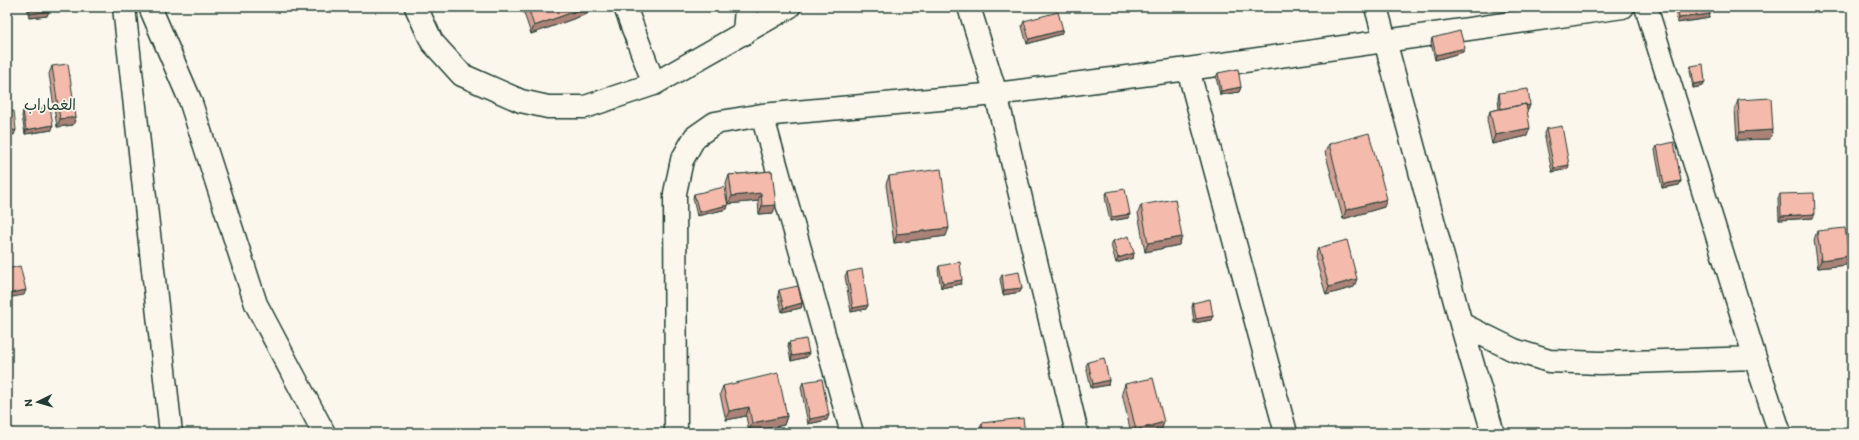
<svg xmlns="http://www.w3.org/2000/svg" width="1859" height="440" font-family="Itim,'Playpen Sans Arabic',sans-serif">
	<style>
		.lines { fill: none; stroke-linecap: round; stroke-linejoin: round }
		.street-casing { stroke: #1f3d34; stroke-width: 25 }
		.street { stroke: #fbf7ec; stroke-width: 22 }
		.wall { fill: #d2a094; stroke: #1f3d34 }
		.shaded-wall { fill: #ab8278; stroke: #1f3d34 }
		.building { fill: #f4baac; stroke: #1f3d34 }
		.labels { text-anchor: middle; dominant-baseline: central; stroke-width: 3.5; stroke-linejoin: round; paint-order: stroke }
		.quarter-label { font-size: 15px; fill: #1f3d34; stroke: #fbf7ec }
	</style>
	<rect width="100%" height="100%" fill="#fbf7ec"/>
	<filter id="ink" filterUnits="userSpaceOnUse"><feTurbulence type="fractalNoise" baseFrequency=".025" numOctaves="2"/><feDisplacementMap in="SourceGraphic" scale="8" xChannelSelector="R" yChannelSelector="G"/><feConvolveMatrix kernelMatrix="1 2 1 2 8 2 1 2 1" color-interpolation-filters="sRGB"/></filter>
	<g filter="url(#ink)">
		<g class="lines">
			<g class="street-casing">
				<path id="street" d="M124 7 171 433
					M150 7 190 100 256 304 324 433
					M416 7 432 42 462 75 521 101 548 107H585L654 84 789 7
					M625 7 654 84
					M969 7 996 94 1077 433
					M1376 7 1461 324 1493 433
					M1646 7 1755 358 1780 433
					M744 34 746 7
					M1188 69 1286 433
					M762 115 852 433
					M1461 324 1514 350 1549 361 1600 363 1755 358
					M676 433 675 193 682 160 695 137 715 123 762 115 996 94 1188 69 1623 7"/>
			</g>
			<use href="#street" class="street"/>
		</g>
		<path class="wall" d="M27 7H48L49 11 47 16 29 18Z
			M522 7H590L587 14 531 34Z
			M1675 7H1709L1710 14 1709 18 1677 23Z
			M1024 21 1061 34 1027 44 1022 26Z
			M1432 38 1463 52 1435 60 1431 43Z
			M52 66 76 117 73 125 57 127 49 74Z
			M1691 66 1705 82 1703 86 1693 88 1690 70Z
			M1218 73 1241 87 1239 92 1220 95 1216 77Z
			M1499 93 1530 105 1528 110H1527V136L1492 144 1487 120 1490 111 1499 109 1498 98Z
			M1738 100 1770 139 1737 140 1735 109Z
			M23 111 52 130 25 134 22 116Z
			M1546 129 1568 169 1552 172 1544 133Z
			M1329 144 1384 207 1343 219 1325 152Z
			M1657 146 1681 181 1679 185 1662 188 1655 150Z
			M772 171 773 213 759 214 758 201 728 204 726 184 729 175Z
			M889 176 946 236 894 243 886 184Z
			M1107 192 1130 214 1128 218 1110 221 1105 197Z
			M694 194 728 205 727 209 697 216 693 198Z
			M1780 194 1813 218 1779 220 1778 198Z
			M1141 205 1182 237 1179 245 1145 252 1138 213Z
			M1817 231 1846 265 1818 268 1814 240Z
			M1113 241 1134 253 1133 258 1116 263 1111 245Z
			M1318 248 1354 287 1326 295 1315 256Z
			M939 266 961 284 941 288 938 270Z
			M847 272 868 305 866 309 851 312 845 276Z
			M1002 275 1022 288 1020 292 1003 295 1000 279Z
			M779 290 802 303 801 308 782 312 778 295Z
			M1193 303 1213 316 1211 320 1194 323 1192 307Z
			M789 342 807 357 791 361 788 346Z
			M1088 362 1109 380 1108 385 1091 388 1086 366Z
			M803 382 827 420 808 424 801 387Z
			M1125 384 1164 422 1161 431 1152 433H1131L1122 393Z
			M723 386 787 416 784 425 749 432 746 416 726 420 720 394Z
			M982 423 1025 433H979V431Z"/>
		<path class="shaded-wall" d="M587 7H590L587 14 531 34 534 26Z
			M1073 7H1087L1072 10Z
			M1116 7H1128L1114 11Z
			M49 11 47 16 29 18 30 14Z
			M1710 14 1709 18 1677 23 1679 18Z
			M1063 30 1061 34 1027 44 1029 39Z
			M1465 48 1463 52 1435 60 1436 55Z
			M1705 82 1703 86 1693 88 1694 84Z
			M1241 87 1239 92 1220 95 1221 91Z
			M1530 105 1528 110 1499 114 1501 110Z
			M76 117 73 125 57 127 60 119Z
			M53 125 52 130 25 134 26 130Z
			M1530 128 1527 136 1492 144 1495 135Z
			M16 130 14 135H7V131Z
			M1773 130 1770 139 1737 140 1740 132Z
			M1569 165 1568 169 1552 172 1554 168Z
			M1681 181 1679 185 1662 188 1664 184Z
			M761 193 758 201 728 204 732 196Z
			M1387 199 1384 207 1343 219 1346 210Z
			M728 205 727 209 697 216 699 212Z
			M776 205 773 213 759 214 762 206Z
			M1130 214 1128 218 1110 221 1112 217Z
			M1815 214 1813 218 1779 220 1781 216Z
			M949 228 946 236 894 243 897 234Z
			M1182 237 1179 245 1145 252 1148 243Z
			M1134 253 1133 258 1116 263 1118 258Z
			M1849 256 1846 265 1818 268 1821 260Z
			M1357 279 1354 287 1326 295 1329 287Z
			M962 280 961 284 941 288 943 283Z
			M1022 288 1020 292 1003 295 1004 290Z
			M26 290 24 295 7 298V294Z
			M802 303 801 308 782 312 784 308Z
			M868 305 866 309 851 312 853 308Z
			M1213 316 1211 320 1194 323 1196 319Z
			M809 353 807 357 791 361 792 356Z
			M1109 380 1108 385 1091 388 1093 384Z
			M749 407 746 416 726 420 729 411Z
			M829 415 827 420 808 424 810 419Z
			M787 416 784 425 749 432 752 423Z
			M1164 422 1161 431 1152 433H1134L1136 430Z"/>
		<path class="building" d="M29 7H48L49 11 30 14Z
			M528 7H587L534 26Z
			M1677 7H1709L1710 14 1679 18Z
			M1058 12 1063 30 1029 39 1024 21Z
			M1460 31 1465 48 1436 55 1432 38Z
			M68 64 76 117 60 119 52 66Z
			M1703 64 1705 82 1694 84 1691 66Z
			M1238 69 1241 87 1221 91 1218 73Z
			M1528 89 1530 105 1526 106V104L1501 109 1499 93Z
			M1771 98 1773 130 1740 132 1738 100Z
			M1526 104 1530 128 1495 135 1490 111Z
			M50 107 53 125 26 130 23 111Z
			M14 111 16 130 7 131V112Z
			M1562 126 1569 165 1554 168 1546 129Z
			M1369 133 1387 199 1346 210 1329 144Z
			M1674 142 1681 181 1664 184 1657 146Z
			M941 169 949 228 897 234 889 176Z
			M772 171 776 205 762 206 761 193 732 196 729 175Z
			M724 187 728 205 699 212 694 194Z
			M1125 189 1130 214 1112 217 1107 192Z
			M1814 193 1815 214 1781 216 1780 194Z
			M1175 199 1182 237 1148 243 1141 205Z
			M1845 228 1849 256 1821 260 1817 231Z
			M1129 236 1134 253 1118 258 1113 241Z
			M1347 240 1357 279 1329 287 1318 248Z
			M960 262 962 280 943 283 939 266Z
			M20 266 26 290 7 294V269Z
			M862 269 868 305 853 308 847 272Z
			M1019 272 1022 288 1004 290 1002 275Z
			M798 286 802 303 784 308 779 290Z
			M1210 299 1213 316 1196 319 1193 303Z
			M806 339 809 353 792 356 789 342Z
			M1104 358 1109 380 1093 384 1088 362Z
			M778 373 787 416 752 423 749 407 729 411 723 386Z
			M1153 378 1164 422 1136 430 1125 384Z
			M822 379 829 415 810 419 803 382Z
			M1023 418 1025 433H983L982 423Z
			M793 430V433H782Z"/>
	</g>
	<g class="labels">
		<g class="quarter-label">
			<text x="50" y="105">الغماراب</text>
		</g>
	</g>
	<rect width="1859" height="440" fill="none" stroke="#fbf7ec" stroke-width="24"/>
	<rect x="12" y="12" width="1835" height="416" fill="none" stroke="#1f3d34" stroke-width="1.5" filter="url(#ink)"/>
	<g transform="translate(38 402) rotate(265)" stroke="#fbf7ec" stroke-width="3" paint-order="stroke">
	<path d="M0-3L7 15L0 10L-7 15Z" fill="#1f3d34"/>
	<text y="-6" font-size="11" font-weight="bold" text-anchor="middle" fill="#1f3d34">N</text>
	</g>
</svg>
